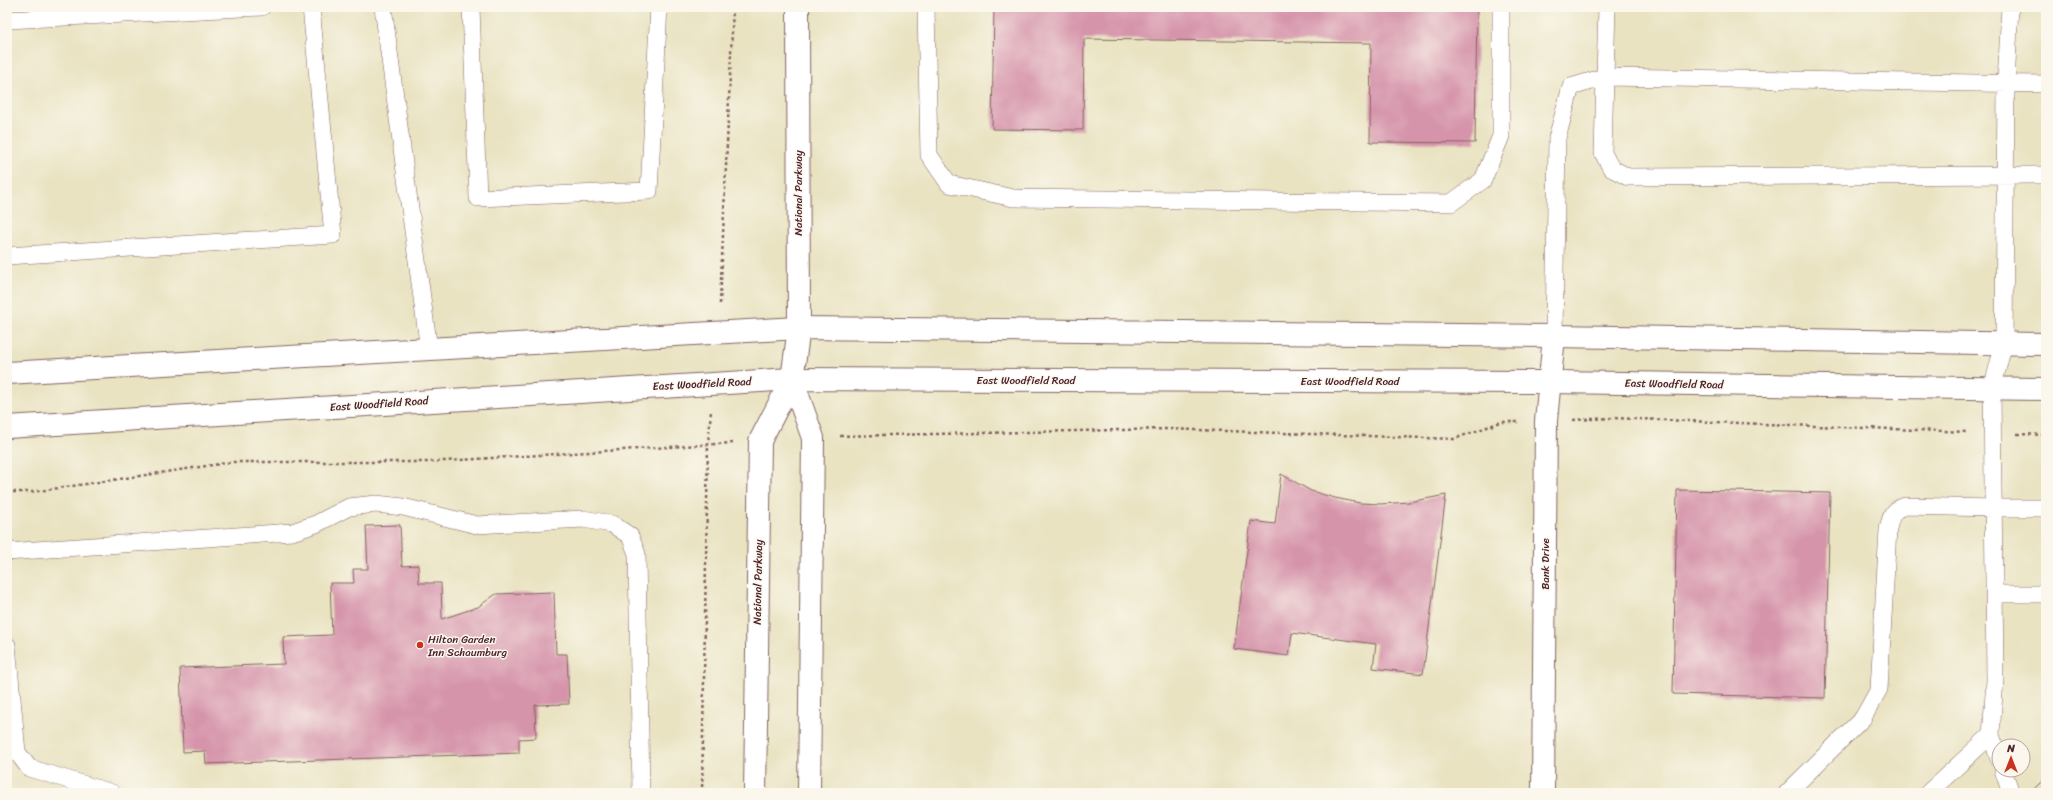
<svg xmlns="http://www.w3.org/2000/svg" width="2053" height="800" font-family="Sriracha,sans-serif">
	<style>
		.building { fill: #d694ab }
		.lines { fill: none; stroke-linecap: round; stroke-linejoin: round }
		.service-casing { stroke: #826460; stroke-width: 18 }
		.minor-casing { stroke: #826460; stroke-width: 24 }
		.tertiary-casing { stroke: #826460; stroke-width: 24 }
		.path { stroke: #826460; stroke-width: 2.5; stroke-dasharray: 3 3; stroke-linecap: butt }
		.service { stroke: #fff; stroke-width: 17 }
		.minor { stroke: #fff; stroke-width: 22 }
		.tertiary { stroke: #fff; stroke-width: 22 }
		.poi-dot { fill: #c8321e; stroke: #fbf7ec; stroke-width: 1.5 }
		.labels { text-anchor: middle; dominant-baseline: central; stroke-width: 3; stroke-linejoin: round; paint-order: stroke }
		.street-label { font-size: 11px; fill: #4a1f2b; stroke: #fbf7ec }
		.poi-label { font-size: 11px; fill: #4a1f2b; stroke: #fbf7ec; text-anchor: start }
	</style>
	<rect width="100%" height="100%" fill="#fbf7ec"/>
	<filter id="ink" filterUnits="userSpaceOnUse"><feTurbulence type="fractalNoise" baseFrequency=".025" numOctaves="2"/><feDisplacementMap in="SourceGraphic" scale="8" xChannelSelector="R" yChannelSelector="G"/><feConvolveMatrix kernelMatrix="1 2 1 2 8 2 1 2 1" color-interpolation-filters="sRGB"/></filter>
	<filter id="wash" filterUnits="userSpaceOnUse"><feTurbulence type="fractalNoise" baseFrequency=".012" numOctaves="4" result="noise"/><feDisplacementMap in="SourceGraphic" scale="16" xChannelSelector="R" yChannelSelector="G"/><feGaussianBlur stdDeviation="0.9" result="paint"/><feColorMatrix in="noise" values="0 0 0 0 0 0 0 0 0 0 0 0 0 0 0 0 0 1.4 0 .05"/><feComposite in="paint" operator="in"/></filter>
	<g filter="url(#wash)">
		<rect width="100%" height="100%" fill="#e9e3c2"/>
		<g id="blocks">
			<path class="building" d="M994 7H1477L1475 143 1370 142 1371 43 1084 39 1083 130 992 129Z
				M1281 474 1311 491 1335 498 1360 503 1380 504 1409 502 1446 495 1423 674 1373 668 1376 644 1292 633 1289 656 1234 649 1251 521 1275 524Z
				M1677 490 1830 493 1825 698 1673 694Z
				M400 525 402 566 418 565 419 583H441L442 619 478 607 496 594 554 592 556 654H567L569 704 535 705 536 738 519 739V753L206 764 205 751 183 752 180 668 284 664 283 637 332 635 330 583H354L353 569H368L366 526Z
				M2046 777V793H2030Z"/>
		</g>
	</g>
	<g filter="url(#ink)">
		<use href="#blocks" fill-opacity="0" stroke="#826460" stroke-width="1"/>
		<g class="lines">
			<g class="service-casing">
				<path id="service" d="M383 7 429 350
					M471 7 478 198 649 191 659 7
					M926 7 929 155 949 184 1013 198 1451 203 1483 180 1501 136V7
					M7 20 262 7
					M2046 84 1605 77 1603 153 1611 168 1628 177 2046 175
					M7 256 333 235 311 7
					M1554 336 1557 138 1571 87 1605 77 1607 7
					M7 552 292 532 316 524 349 507 376 504 403 507 477 525 583 519 612 524 630 536 637 554 641 793
					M1995 594H2046
					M7 645 17 752 29 768 112 793
					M1991 735 1999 759
					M2003 770 2011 793
					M1787 793 1863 718 1879 689 1888 529C1891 516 1892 510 1905 506L1993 508H2046
					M1928 793 1991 735 1995 680 1992 389 2004 343 2006 83 2010 7"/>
			</g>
			<g class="minor-casing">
				<path id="minor" d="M792 379 813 438 809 793
					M755 793 760 441 792 379 799 328 798 7
					M1543 793 1546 421 1554 336"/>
			</g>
			<g class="tertiary-casing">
				<path id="tertiary" d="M7 373 799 328 1554 336 2046 344
					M7 427 792 379 1550 382 2046 389"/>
			</g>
			<path class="path" d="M720 304 733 7
				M1573 420 1612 418 1968 432
				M2017 434 2046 435
				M840 436 1168 429 1454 439 1501 422H1518
				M7 492H32L233 462H428L733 443
				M702 793 708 444 711 411"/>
			<use href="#service" class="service"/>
			<use href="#minor" class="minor"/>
			<use href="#tertiary" class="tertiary"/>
		</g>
	</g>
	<circle class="poi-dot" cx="420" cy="645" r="4"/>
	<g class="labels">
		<g class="street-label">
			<text transform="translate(798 193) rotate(-90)">National Parkway</text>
			<text x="1026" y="380">East Woodfield Road</text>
			<text x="1350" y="381">East Woodfield Road</text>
			<text transform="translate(702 384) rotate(-3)">East Woodfield Road</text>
			<text transform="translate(1674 384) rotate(1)">East Woodfield Road</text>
			<text transform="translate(379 404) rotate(-4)">East Woodfield Road</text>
			<text transform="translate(1545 564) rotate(-90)">Bank Drive</text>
			<text transform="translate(758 582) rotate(-89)">National Parkway</text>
		</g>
		<g class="poi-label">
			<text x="428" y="639">Hilton Garden<tspan x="428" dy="13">Inn Schaumburg</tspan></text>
		</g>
	</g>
	<rect width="2053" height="800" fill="none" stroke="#fbf7ec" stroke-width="24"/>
	<g transform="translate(2011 758)"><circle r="19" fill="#fbf7ec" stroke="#b4a19f"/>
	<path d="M0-3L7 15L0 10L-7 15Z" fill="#c8321e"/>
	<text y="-6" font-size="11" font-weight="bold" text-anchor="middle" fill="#4a1f2b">N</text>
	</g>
</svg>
